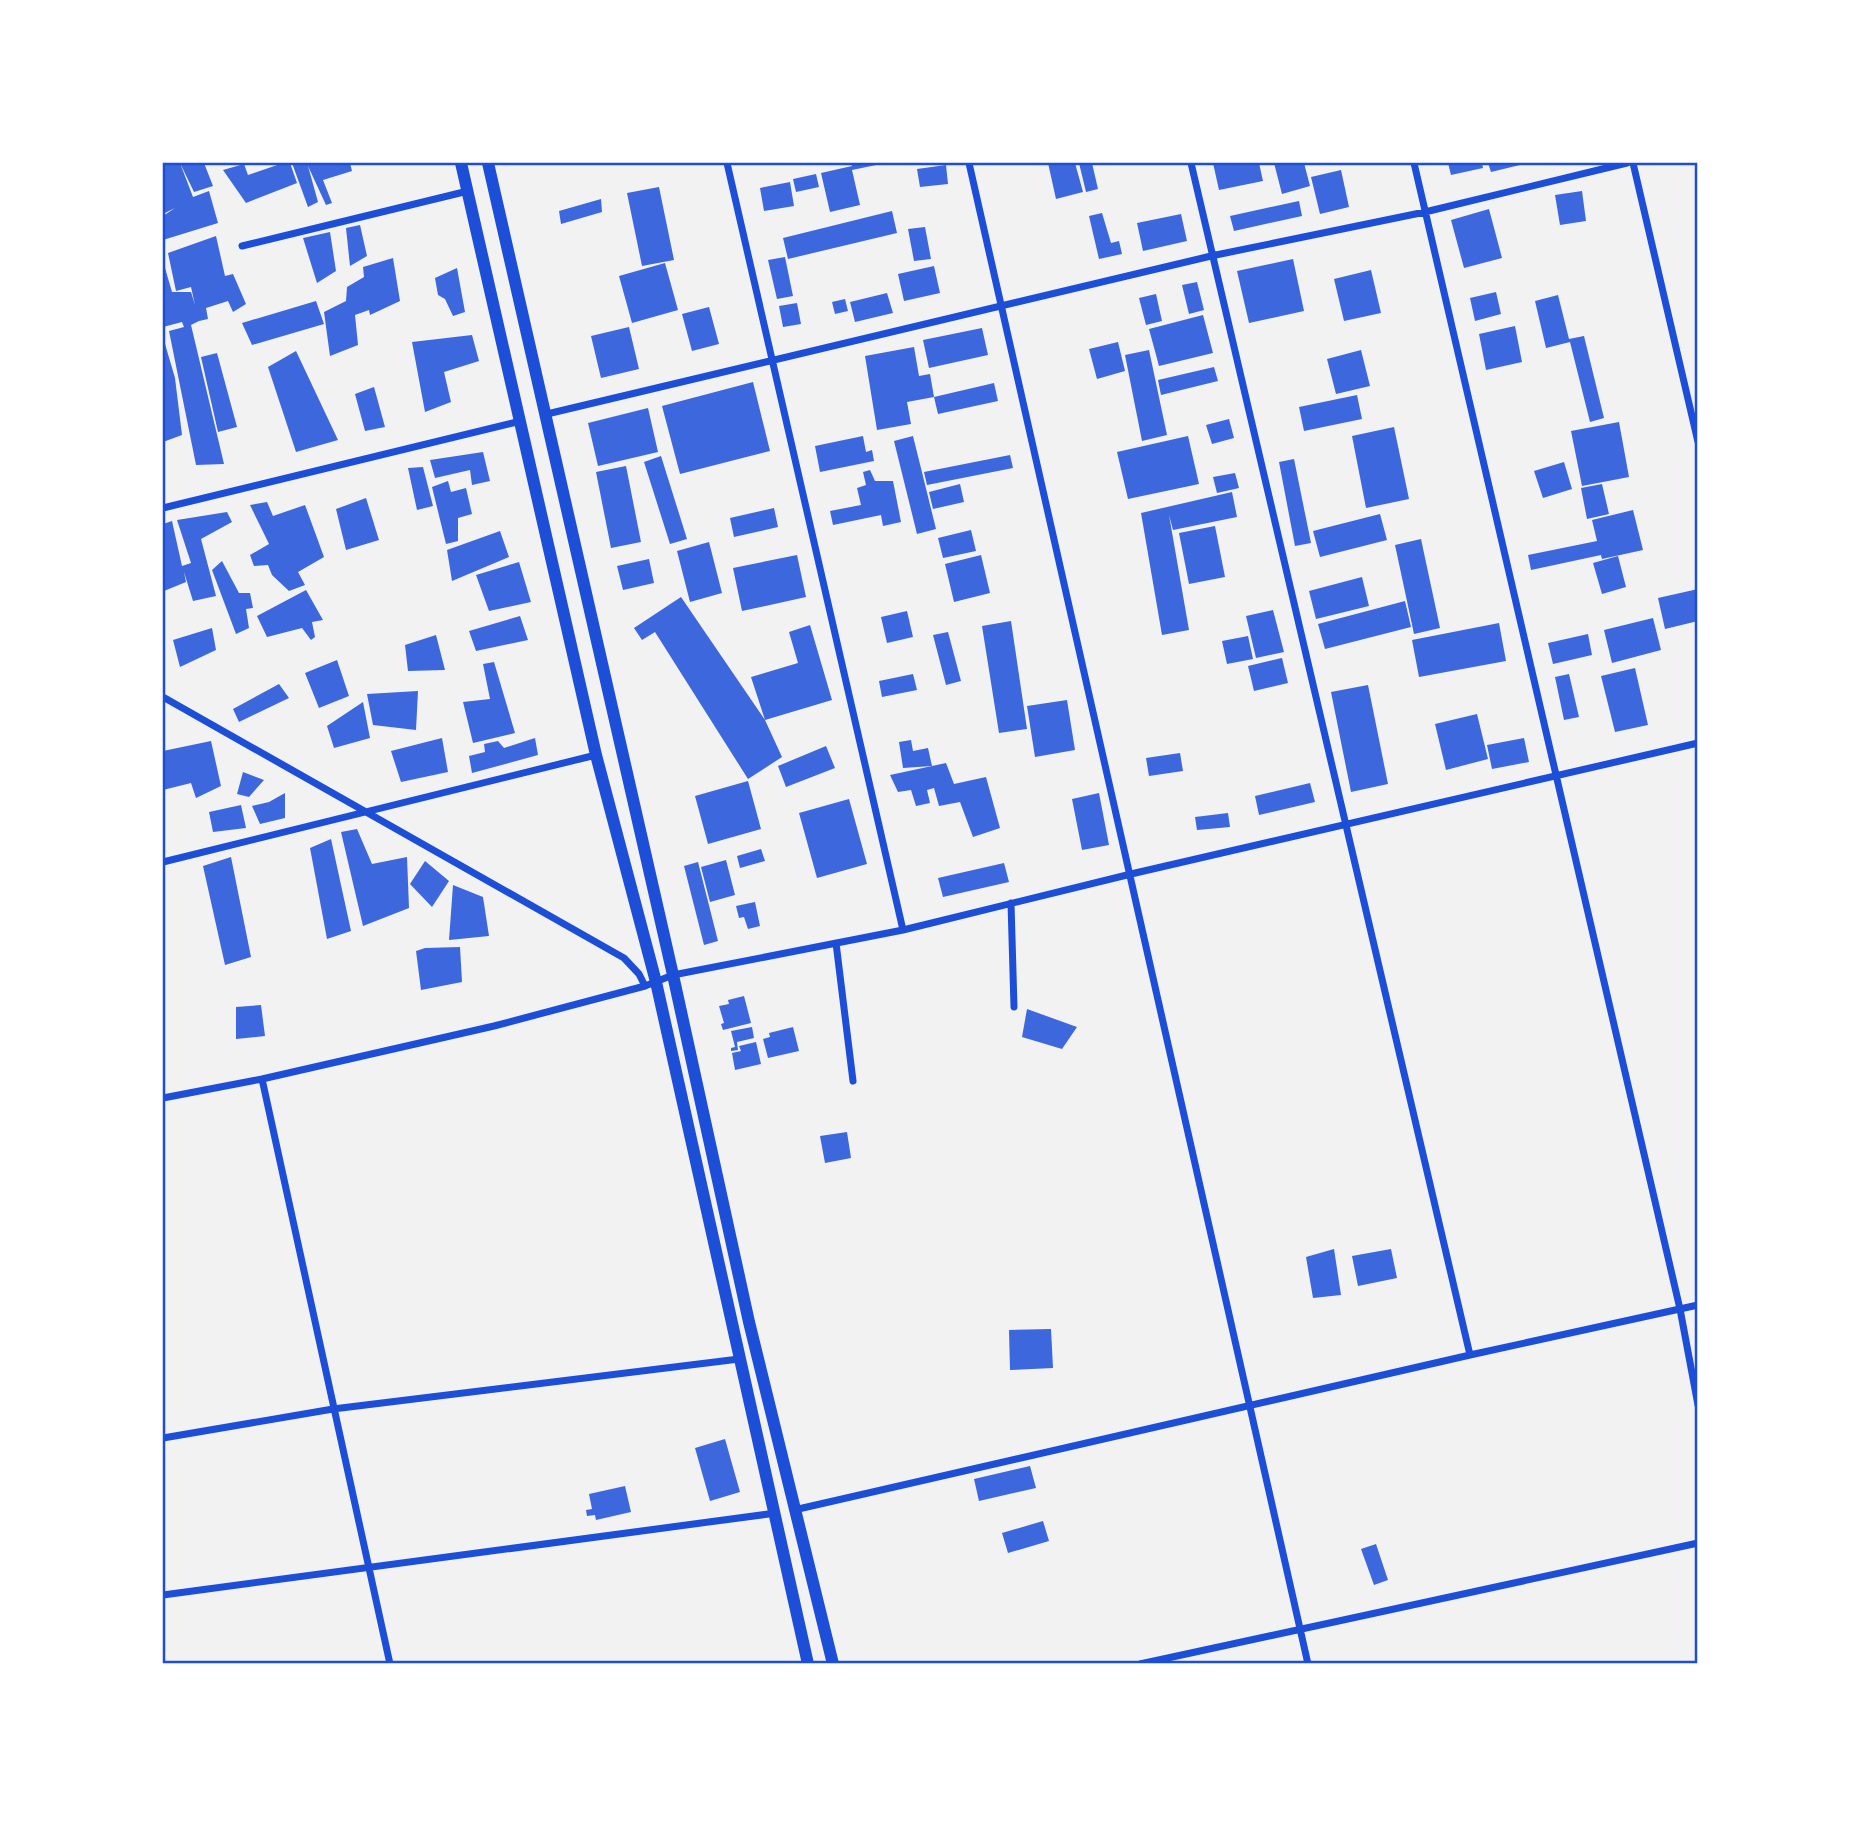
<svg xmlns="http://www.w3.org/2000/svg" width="1861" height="1827" font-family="Rubik,sans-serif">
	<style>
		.building { fill: #3d67dc }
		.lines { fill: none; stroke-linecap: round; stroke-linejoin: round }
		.minor { stroke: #1d4ed8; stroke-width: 7 }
		.tertiary { stroke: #1d4ed8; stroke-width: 12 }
		.neatline { fill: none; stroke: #1d4ed8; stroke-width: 2.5 }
	</style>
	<rect width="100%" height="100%" fill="#f2f2f2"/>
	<path class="building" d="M163 163H180L193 197 209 191 218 223 163 240V216L175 208 163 214Z
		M180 163H204L213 186 194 192Z
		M283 163H290L297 183 246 203 223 170 244 164 248 175Z
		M292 163H350L352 171 323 180 332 203 326 205 308 166 318 202 308 207Z
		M851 163 881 164 852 170 860 205 830 212 821 173 852 166Z
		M1048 163H1075L1083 192 1056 199Z
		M1079 163H1092L1098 189 1086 192Z
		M1213 163H1259L1263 181 1219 190Z
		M1274 163H1304L1310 186 1282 194Z
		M1448 163H1482L1483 168 1451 175Z
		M1488 163H1524V164L1491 172Z
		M946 165 948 184 920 187 917 169Z
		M1341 170 1349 207 1320 214 1311 177Z
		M816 174 819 187 796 192 793 179Z
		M790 182 794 206 764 211 760 188Z
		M659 187 674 260 642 266 627 193Z
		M1582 191 1586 221 1560 225 1555 195Z
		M601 199 602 212 561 224 559 211Z
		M1299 201 1302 216 1234 231 1230 216Z
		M1489 209 1502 258 1464 268 1451 220Z
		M892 211 897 233 788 259 783 238Z
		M1102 213 1111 243 1119 241 1122 254 1099 259 1089 216Z
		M1181 214 1187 241 1143 251 1137 223Z
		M360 225 367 256 350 266 346 228Z
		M925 227 931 259 914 261 908 229Z
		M330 232 336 271 317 283 303 238Z
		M216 236 225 276 233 274 246 304 233 312 228 301 206 308 208 319 199 321 191 325 224 464 196 465 169 331 184 327 182 322 163 327V261L172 292H191L195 305 191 287 176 291 168 253Z
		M785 257 793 296 777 299 768 260Z
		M393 258 400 301 370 315 369 310 355 315 358 345 330 356 324 312 346 301 347 287 364 277 363 267Z
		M1293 259 1304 311 1249 323 1237 271Z
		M665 263 678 310 632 323 619 276Z
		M934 266 940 293 904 301 898 274Z
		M457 268 465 312 453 316 445 299 438 295 435 278Z
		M1371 270 1381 313 1344 321 1334 279Z
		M1197 282 1204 310 1189 314 1182 285Z
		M1496 292 1501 314 1475 321 1470 298Z
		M887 293 893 313 855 322 850 302Z
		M1156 294 1162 321 1146 325 1139 298Z
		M1558 295 1569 339 1584 336 1604 418 1590 422 1570 342 1546 348 1535 301Z
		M845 299 848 311 835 314 832 302Z
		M316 301 324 324 252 345 242 323Z
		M797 303 801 324 783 327 779 306Z
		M709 307 719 344 692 351 682 314Z
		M1203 315 1213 353 1159 366 1149 329Z
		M1515 326 1522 362 1486 370 1479 334Z
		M629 327 639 369 601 378 591 336Z
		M982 328 988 355 929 368 923 340Z
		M472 335 479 361 444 372 451 402 425 412 412 342Z
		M163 337 175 378 182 435 163 442Z
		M1118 342 1125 371 1097 379 1089 349Z
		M914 347 919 376 930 374 934 397 907 402 911 424 877 430 865 356Z
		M1149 350 1167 435 1142 441 1125 355Z
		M1361 350 1370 386 1336 394 1327 359Z
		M296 351 338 440 296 452 268 367Z
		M217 353 237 427 218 432 201 357Z
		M1214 367 1218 381 1161 395 1158 380Z
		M753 382 770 451 680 474 662 406Z
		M994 383 998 401 938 414 934 397Z
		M374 387 385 427 365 431 355 394Z
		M1357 395 1362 419 1304 431 1299 407Z
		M648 408 658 452 598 466 588 423Z
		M1229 419 1234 438 1212 444 1206 425Z
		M1619 422 1629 477 1582 486 1571 431Z
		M1394 427 1409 499 1366 508 1352 436Z
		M863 436 866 452 872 450 874 461 820 472 815 446Z
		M913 436 936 529 917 534 894 441Z
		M1188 436 1199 484 1128 499 1117 452Z
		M483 452 490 481 472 485 470 470 435 478 430 460Z
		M1010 455 1013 468 927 485 924 472Z
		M661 456 687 539 670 544 644 462Z
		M1294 459 1311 543 1295 546 1279 462Z
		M1564 462 1572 489 1543 498 1534 471Z
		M626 466 641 542 611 548 596 472Z
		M423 467 433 506 417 510 408 468Z
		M870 470 875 481H893L901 522 883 526 881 515 833 525 830 511 861 505 857 488 866 485 863 472Z
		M1235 473 1239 488 1217 493 1213 477Z
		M448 481 451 492 466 488 472 514 458 518V541L446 544 432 487Z
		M960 484 964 502 933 509 929 492Z
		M1602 484 1609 514 1587 519 1581 488Z
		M1232 492 1237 517 1173 530 1169 515 1189 630 1162 635 1141 513Z
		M366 498 379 540 346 550 336 509Z
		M267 502 273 516 305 505 324 557 298 572 305 585 289 591 272 575 268 565 254 566 250 555 269 544 250 505Z
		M774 508 778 527 734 537 730 518Z
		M1633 510 1643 550 1602 559 1601 555 1531 570 1528 555 1597 541 1592 520Z
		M227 512 232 522 201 539 216 596 193 601 184 572 186 582 164 591 163 524 172 521 182 566 191 563 177 520Z
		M1380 514 1387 540 1320 557 1313 531Z
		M1215 526 1225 577 1189 584 1179 533Z
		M971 530 976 551 943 558 938 538Z
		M500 531 509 557 452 581 447 550Z
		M1421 539 1440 628 1414 634 1395 545Z
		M709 542 722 593 690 602 677 551Z
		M797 555 806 597 742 611 733 568Z
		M981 555 990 593 954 602 945 564Z
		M1618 556 1626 587 1602 594 1593 563Z
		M649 559 654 583 623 590 617 566Z
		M222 561 239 593H250L253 608 246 609 249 628 236 634 212 570Z
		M519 562 531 602 489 611 476 575Z
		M1362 577 1369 606 1316 619 1309 591Z
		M1698 589V621L1665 629 1658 598Z
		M306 590 323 620 312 622 315 637 311 640 302 628 267 637 257 616Z
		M681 597 765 720 751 677 798 663 789 632 810 625 832 700 765 720 782 757 748 779 655 632 642 640 634 628Z
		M1405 601 1411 627 1325 649 1318 624Z
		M1273 610 1284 652 1256 658 1246 616Z
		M907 611 913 637 887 643 881 617Z
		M520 616 528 640 476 651 469 631Z
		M1653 618 1661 650 1612 663 1604 630Z
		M1011 621 1027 729 999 733 982 626Z
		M1499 623 1506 661 1419 677 1412 640Z
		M212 628 216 650 180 667 173 640Z
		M948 632 961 681 946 685 933 635Z
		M1588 634 1592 655 1553 664 1548 643Z
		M436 635 445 670 408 671 405 645Z
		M1248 636 1253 659 1227 664 1222 641Z
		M1282 658 1288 683 1254 691 1248 666Z
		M337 660 349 696 319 708 305 673Z
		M494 662 515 733 473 743 463 702 490 699 483 664Z
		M1635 668 1648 725 1615 732 1601 676Z
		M913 674 917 690 882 697 879 681Z
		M1569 674 1579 717 1564 720 1555 677Z
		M279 684 289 698 239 722 233 709Z
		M1368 685 1388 784 1351 792 1331 692Z
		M418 691 416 730 373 725 367 694Z
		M1067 700 1075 750 1035 757 1027 706Z
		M363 702 370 738 334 748 327 726Z
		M1477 714 1488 759 1446 770 1435 724Z
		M442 738 448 772 401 782 391 751Z
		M535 738 538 755 472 773 469 756 485 752 484 744 498 741 504 748Z
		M1524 738 1529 762 1492 769 1487 745Z
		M911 740 913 751 928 748 932 766 903 768 899 742Z
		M211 741 221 786 196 798 191 783 163 790V751Z
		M826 746 835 768 786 787 778 766Z
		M1180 753 1183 771 1149 776 1146 758Z
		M946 763 954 784 986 777 1000 828 973 837 960 802 939 806 934 788 927 790 930 803 916 806 911 790 898 792 890 775Z
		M243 772 264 780 249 797 237 794Z
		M748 781 761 829 708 844 695 796Z
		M1310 783 1315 802 1259 815 1255 796Z
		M285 793V818L260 824 252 806 269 802Z
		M1099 793 1109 845 1082 850 1072 799Z
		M849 799 867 864 817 878 799 813Z
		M241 805 246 828 213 832 209 812Z
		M1228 813 1230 827 1197 830 1195 817Z
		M357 829 372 864 407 857 409 908 363 926 341 832Z
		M331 839 351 931 327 939 310 848Z
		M761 849 765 861 740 868 737 856Z
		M231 857 251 957 225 965 203 866Z
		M726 860 735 895 710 902 701 867Z
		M425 861 449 881 432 907 410 884Z
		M698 862 718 941 704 945 684 866Z
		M1004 863 1009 882 943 897 938 878Z
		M453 885 483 897 489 936 449 940Z
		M755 902 760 926 748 929 744 917 739 918 736 906Z
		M460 947 462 982 421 990 416 951 425 948Z
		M744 996 751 1023 723 1030 721 1024 724 1023 719 1006 729 1004 728 1000Z
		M261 1005 265 1036 236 1039V1007Z
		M1027 1009 1077 1027 1062 1049 1022 1037Z
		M752 1027 754 1038 737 1042 738 1050 731 1051V1048L735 1047 731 1031Z
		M793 1027 799 1051 768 1058 763 1039 770 1037 769 1033Z
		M756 1042 761 1064 735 1070 732 1053 741 1051 739 1046Z
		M847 1132 851 1158 825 1163 820 1136Z
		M1334 1249 1341 1295 1313 1298 1306 1257Z
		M1391 1249 1397 1278 1358 1286 1352 1256Z
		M1051 1329 1053 1368 1010 1370 1009 1330Z
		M725 1439 740 1492 710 1501 695 1448Z
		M1030 1466 1036 1488 979 1501 974 1479Z
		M625 1486 631 1512 596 1520 595 1515 587 1516 586 1510 592 1509 589 1494Z
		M1043 1521 1049 1541 1008 1553 1002 1533Z
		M1376 1544 1388 1580 1374 1585 1361 1549Z"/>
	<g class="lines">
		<path class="minor" d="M727 163 903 930
			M969 163 1308 1664
			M1191 163 1470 1355
			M1414 163 1680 1309 1698 1405
			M1633 163 1698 442
			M242 246 468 191
			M547 414 1211 256 1425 212 1627 163
			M163 508 521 421
			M163 697 624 958 639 974 645 986
			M163 862 596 755
			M1011 903 1014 1007
			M836 943 853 1081
			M262 1079 390 1664
			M163 1098 262 1079 494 1026 645 986 673 975 903 930 1131 874 1698 743
			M163 1438 333 1409 739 1359
			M794 1510 1470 1355 1698 1305
			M163 1595 776 1513
			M1140 1664 1698 1543"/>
		<path class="tertiary" d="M461 163 596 755 656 982 808 1664
			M488 163 673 975 749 1322 833 1664"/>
	</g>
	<rect width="1861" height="1827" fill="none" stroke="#ffffff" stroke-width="329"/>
	<rect x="164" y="164" width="1532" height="1498" class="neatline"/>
</svg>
